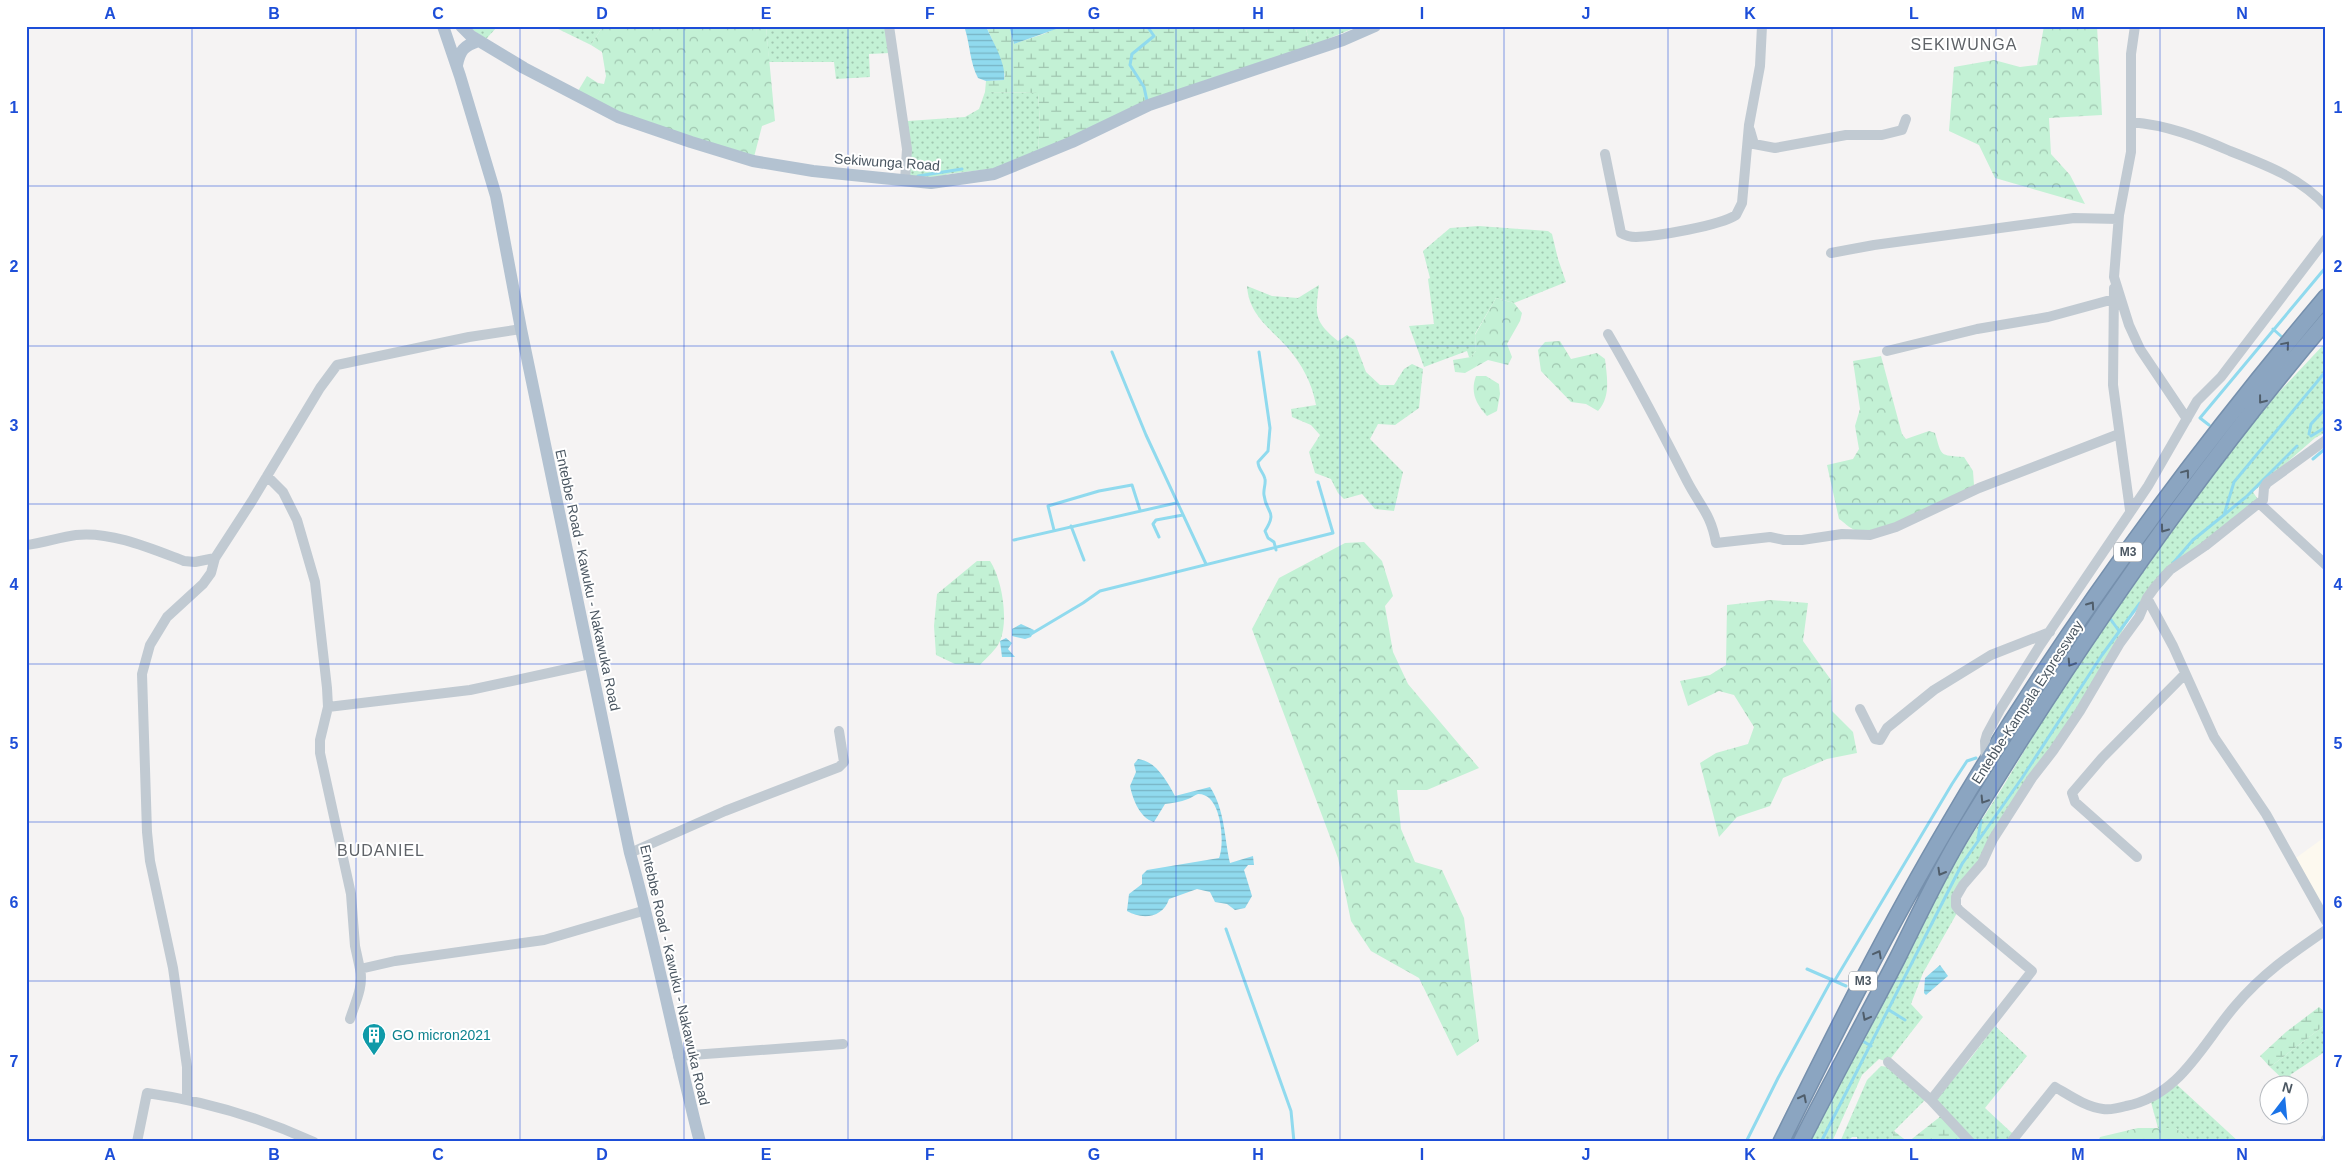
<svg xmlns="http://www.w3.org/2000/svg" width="2352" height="1168" font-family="Helvetica,sans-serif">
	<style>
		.commercial { fill: #fdf9ef }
		.grass { fill: url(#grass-dots) }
		.forest { fill: url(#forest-crowns) }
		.wetland { fill: url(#wetland-marsh) }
		.water { fill: url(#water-rules) }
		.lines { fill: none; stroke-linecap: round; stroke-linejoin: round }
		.stream { stroke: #90daee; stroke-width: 3 }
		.highway-casing { stroke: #7690ad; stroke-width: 18 }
		.minor { stroke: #c1cad2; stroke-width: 10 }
		.major { stroke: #b3c2d1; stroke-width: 12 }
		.highway { stroke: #8ba5c1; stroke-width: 15 }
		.oneway { stroke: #505e6b }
		.grid { fill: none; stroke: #1d4ed8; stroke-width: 1; stroke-opacity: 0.55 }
		.labels { text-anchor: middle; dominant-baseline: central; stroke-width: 4; stroke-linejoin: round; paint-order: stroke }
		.shield { fill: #fff; stroke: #808990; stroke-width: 1 }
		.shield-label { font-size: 12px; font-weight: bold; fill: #4a5661 }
		.street-label { font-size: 14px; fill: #4a5661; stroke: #fff }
		.culture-label { font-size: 14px; fill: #0d838f; stroke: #fff; text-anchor: start }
		.quarter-label { font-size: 16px; letter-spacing: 1px; fill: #5f6368; stroke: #fff }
		.neatline { fill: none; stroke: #1d4ed8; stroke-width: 2 }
		.grid-label { font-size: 16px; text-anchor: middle; font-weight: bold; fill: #1d4ed8 }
	</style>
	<defs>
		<pattern id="grass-dots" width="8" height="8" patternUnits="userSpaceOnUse" patternTransform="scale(1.25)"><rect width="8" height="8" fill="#c3f1d5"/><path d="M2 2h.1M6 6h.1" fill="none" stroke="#a0c6b0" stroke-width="1.8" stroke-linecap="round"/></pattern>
		<pattern id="forest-crowns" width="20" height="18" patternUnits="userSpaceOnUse" patternTransform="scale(1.25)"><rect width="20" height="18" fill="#c3f1d5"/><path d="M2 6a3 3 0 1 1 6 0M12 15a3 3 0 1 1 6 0" fill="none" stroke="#a0c6b0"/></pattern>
		<pattern id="wetland-marsh" width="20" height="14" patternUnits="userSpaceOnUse" patternTransform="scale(1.25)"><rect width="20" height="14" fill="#c3f1d5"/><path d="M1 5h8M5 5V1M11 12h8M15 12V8" fill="none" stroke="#a0c6b0"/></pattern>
		<pattern id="water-rules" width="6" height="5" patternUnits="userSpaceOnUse" patternTransform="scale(1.25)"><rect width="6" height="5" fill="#90daee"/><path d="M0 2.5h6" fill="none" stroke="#78b4c4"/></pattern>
	</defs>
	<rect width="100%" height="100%" fill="#f5f3f3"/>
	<path class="commercial" d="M2326 836V907L2324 909 2293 860Z"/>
	<path class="grass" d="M467 26H498L486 39Z
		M552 26H603L591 45Z
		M766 26H885L890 53 869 54 870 77 836 79 834 62H769Z
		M1305 26H1359L1311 46Z
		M985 92 1038 93 1040 123 1038 150 999 168 948 174 941 177 908 178V121L965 117 979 109Z
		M1479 226 1548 231 1552 234 1558 259 1566 282 1514 303 1496 298 1475 334 1476 351 1471 357H1469L1467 351 1424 367 1409 326 1434 324 1428 279 1430 278 1423 251 1450 228Z
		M1319 285C1315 315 1314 321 1338 341L1347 335 1354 340 1366 372 1380 385H1394L1404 369 1412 364 1423 369 1419 408 1395 425 1378 424 1370 439 1403 472 1394 511 1375 509 1362 494 1344 499 1338 493 1331 479 1315 473 1309 452 1320 435 1311 425 1292 417 1291 409 1316 405C1312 383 1302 364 1287 347 1269 327 1249 315 1247 286L1272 296 1298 298Z
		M2326 342V432L2315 438 2253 492 2261 504 2179 566 2157 592 2132 614 2069 725 1979 863 1958 884 1957 913 1923 973 1911 1004 1923 1017 1888 1062 1879 1059 1862 1075 1832 1142H1808L1953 865 2004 785 2067 679 2230 450 2267 405Z
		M2326 1024V1051L2290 1075 2299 1085H2289L2270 1067Z
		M1995 1026 2027 1056 1985 1108 2013 1134 2007 1142H1975L1936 1100 1952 1076 1967 1063Z
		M1881 1066 1888 1067 1925 1100 1894 1131 1891 1142H1858L1857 1137H1852L1847 1142H1840L1867 1080Z
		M2175 1083 2239 1142H2191L2176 1128H2158L2151 1102Z"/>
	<path class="forest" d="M603 26H766L775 121 762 126 754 157 617 113 578 91 587 76 598 83 604 84 606 76 602 52 591 45Z
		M2044 26H2097L2102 115 2049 118 2051 154 2070 175 2085 204 1995 178 1979 145 1949 131 1954 67 1994 60 2020 67 2037 65Z
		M1496 298 1514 303 1522 313 1520 321 1507 344 1512 357 1508 365 1488 360 1465 373 1455 372 1453 360 1471 357 1476 351 1475 335Z
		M1560 341 1571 359 1597 353 1605 359C1607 377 1611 397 1598 411L1586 404 1571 402 1541 371 1538 350 1545 342Z
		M1881 356 1902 434 1906 439 1929 431 1935 433C1942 457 1939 455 1964 457L1973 471 1974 485C1953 496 1876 538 1855 530 1849 528 1844 522 1839 519L1827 465 1853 459 1859 449 1855 426 1860 409 1853 361Z
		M1476 376H1486L1499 384 1500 394 1497 411 1487 416C1476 404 1470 392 1476 376Z
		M1364 542 1382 561 1393 596 1385 606 1393 652 1408 684 1479 768 1427 790H1397L1401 829 1415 862 1442 870 1464 918 1479 1041 1457 1056 1419 978 1371 951 1351 921 1338 858 1252 629 1279 578 1345 543Z
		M1771 600 1808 603 1803 641 1831 680 1832 711 1853 732 1857 753 1827 759 1783 778 1770 806 1737 817 1719 837 1700 763 1716 753 1748 744 1754 727 1734 695 1719 691 1688 706 1680 681 1710 675 1726 665 1727 605Z
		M2138 1128H2176L2191 1142H2098L2100 1137Z"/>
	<path class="wetland" d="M986 26H1009L1014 44C1029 38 1047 35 1059 26H1305L1311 46C1253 65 1193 83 1135 106 1102 120 1072 140 1038 150L1040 123 1038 93 985 92 986 81 1004 80 1005 75 992 39Z
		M977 561H990C1002 579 1009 620 1000 641 997 649 986 658 980 665L955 664 936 655 934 626 937 594Z
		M2319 1007 2326 1013V1024L2270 1067 2260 1056 2286 1032Z
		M1941 1116 1967 1142H1891L1894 1131 1908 1142Z"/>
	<path class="water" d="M986 26C992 41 1007 64 1004 80L986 81 978 78C970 63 970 45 965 29Z
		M1009 26H1059V28L1014 44Z
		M1021 624 1034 630 1031 637 1025 639 1012 636V629Z
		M1006 638 1012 643 1008 649 1015 657H1002L1000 641Z
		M1138 759C1156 761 1167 781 1175 796L1210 787C1225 810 1224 836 1230 863L1253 856 1254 865H1248L1244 870 1252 896 1245 908 1235 910 1227 904 1215 902 1210 892 1197 889 1169 899C1163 918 1142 920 1127 911L1129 894 1142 884V875L1147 870 1219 858C1225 844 1222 793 1198 794 1195 795 1191 798 1188 799 1180 802 1173 803 1165 804L1154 822C1140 818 1133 800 1130 786L1136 772 1134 764Z
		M1940 965 1948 976 1926 995 1924 993 1925 978Z"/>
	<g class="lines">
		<path class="stream" d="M1147 101 1144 87 1130 65 1132 54 1154 36 1147 26
			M918 176 962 169
			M2273 329 2282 337
			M1112 352 1146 435 1206 564
			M1259 352 1270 428 1268 451 1258 462C1258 469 1264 473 1265 479 1266 484 1263 490 1264 495 1266 514 1278 510 1265 531L1268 538 1274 542 1276 550
			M2209 425 2200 418 2326 267
			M2309 434 2311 424 2326 408
			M2311 436 2326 427
			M2313 459 2326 448
			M2224 515 2234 482 2326 371
			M1071 526 1084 560
			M1054 530 1048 506 1099 491 1132 485 1140 510
			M1159 537 1153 524 1156 520 1183 515
			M1014 540 1176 503
			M2173 563 2193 540 2246 497 2297 446
			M2109 617 2119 631
			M1031 634 1083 603 1100 591 1333 533 1318 482
			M1978 839 1981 820
			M1226 929 1291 1111 1294 1142
			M1807 969 1846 986
			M1835 980 1952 784 1967 761 1976 758
			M1889 1010 1905 1020
			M1861 1040 1871 1046
			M1746 1142 1778 1078 1832 979
			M1821 1142 1962 864 2022 778 2102 655 2140 603"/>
		<g class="highway-casing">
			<path id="highway" d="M1781 1142C1834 1035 1888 927 1949 824 2058 638 2187 462 2326 297
				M1801 1142C1832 1080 1865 1021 1897 959 1919 915 1939 871 1965 829 2073 652 2191 479 2326 321"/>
		</g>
		<path class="minor" d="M889 26 907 149 905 181
			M2135 26 2131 54V152L2119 215 2114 277 2129 325 2140 349 2187 419
			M2131 122C2167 125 2198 137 2230 151 2266 165 2299 177 2326 206
			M1750 130 1754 144 1775 148 1846 135H1882L1902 130 1906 119
			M1605 154 1621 233C1626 236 1630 237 1636 237 1658 236 1719 226 1736 215L1742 203 1749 125 1760 66 1762 26
			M1831 253 1874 245 2074 218 2118 219
			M2114 288 2113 385 2130 510
			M1608 334C1636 382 1662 432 1687 481 1700 506 1711 514 1716 543L1770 537 1784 540H1802L1842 534 1870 535 1896 527 1979 488 2119 434
			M1887 351 1977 329 2048 317 2114 299
			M267 476 283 492 297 520 315 582 327 688 328 707 320 740V753L351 894 355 946 360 969
			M2259 503 2263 500 2264 488 2267 483 2326 440
			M26 545C43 543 60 537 76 535 111 531 152 549 184 561L195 562 215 558 252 501 320 388 337 365 469 337 521 329
			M2147 598 2173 646 2214 737 2266 814 2326 921
			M328 707 470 690 590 664
			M1860 709 1875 739 1880 740 1887 728 1934 690 1991 655 2050 632
			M1986 764 1985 741 1987 734 2001 708 2039 647 2148 486 2197 401 2221 377 2326 239
			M630 853 725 811 839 767 844 762 839 731
			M2137 857 2075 802 2072 793 2102 758 2185 674
			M350 1019C355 1003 364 986 360 969L395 961 544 940 646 910
			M678 1056 843 1044
			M1888 1062 1931 1100 1970 1142
			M187 1099V1067L173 968 150 861 147 832 142 674 150 645 167 617 203 584 211 573 215 558
			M1931 1100 2032 971 1959 910 1956 906V897L1963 885 1982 863 1993 839 2032 778 2053 751 2080 711 2120 643 2139 617 2147 598 2155 587 2170 570 2205 546 2259 503 2326 565
			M137 1142 147 1093C205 1101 261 1118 314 1142
			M2011 1142 2055 1087C2069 1095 2086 1107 2103 1109 2110 1110 2119 1108 2126 1106 2180 1096 2203 1043 2235 1006 2263 973 2291 954 2326 930
			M2326 1142V1139"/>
		<path class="major" d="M443 26 460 76 496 196 521 329 630 853C657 949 675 1046 700 1142
			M461 26 471 36 524 68 618 117 691 142 753 161 813 171 931 183 994 174 1072 142 1149 105 1343 40 1375 26
			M457 65C460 50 464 46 478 41"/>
		<use href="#highway" class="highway"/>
	</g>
	<defs><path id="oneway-chevron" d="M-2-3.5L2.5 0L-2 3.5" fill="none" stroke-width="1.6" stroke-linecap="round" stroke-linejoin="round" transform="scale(1.25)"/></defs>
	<g class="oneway">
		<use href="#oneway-chevron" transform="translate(2286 345) rotate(-50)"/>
		<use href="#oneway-chevron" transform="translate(2262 400) rotate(128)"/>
		<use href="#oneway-chevron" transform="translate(2186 473) rotate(-53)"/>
		<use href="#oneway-chevron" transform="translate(2164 529) rotate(126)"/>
		<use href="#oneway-chevron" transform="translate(2091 605) rotate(-55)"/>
		<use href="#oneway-chevron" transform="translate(2071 663) rotate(123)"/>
		<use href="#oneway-chevron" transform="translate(1984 800) rotate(122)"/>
		<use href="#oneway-chevron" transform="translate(1941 872) rotate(120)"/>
		<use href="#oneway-chevron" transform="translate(1878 954) rotate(-62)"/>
		<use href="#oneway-chevron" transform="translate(1866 1017) rotate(118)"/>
		<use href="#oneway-chevron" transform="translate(1803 1098) rotate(-63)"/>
	</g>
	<path class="grid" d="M192 26V1142M356 26V1142M520 26V1142M684 26V1142M848 26V1142M1012 26V1142M1176 26V1142M1340 26V1142M1504 26V1142M1668 26V1142M1832 26V1142M1996 26V1142M2160 26V1142M26 186H2326M26 346H2326M26 504H2326M26 664H2326M26 822H2326M26 981H2326"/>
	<defs>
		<g id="building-pin" transform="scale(1.25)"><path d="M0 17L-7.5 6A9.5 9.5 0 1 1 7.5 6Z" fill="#0f9aa8" stroke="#fff"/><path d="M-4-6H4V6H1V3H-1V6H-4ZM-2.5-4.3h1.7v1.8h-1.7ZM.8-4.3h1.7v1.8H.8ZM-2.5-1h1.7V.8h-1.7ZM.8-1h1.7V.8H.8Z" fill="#fff"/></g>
	</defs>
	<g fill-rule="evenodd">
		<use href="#building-pin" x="374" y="1035"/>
	</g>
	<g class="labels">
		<g class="shield">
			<rect x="2114" y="542.5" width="28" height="19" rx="4"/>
			<rect x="1849" y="971.5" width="28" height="19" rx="4"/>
		</g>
		<g class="shield-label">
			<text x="2128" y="552">M3</text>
			<text x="1863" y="981">M3</text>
		</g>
		<g class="street-label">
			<text transform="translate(887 162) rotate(4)">Sekiwunga Road</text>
			<text transform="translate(588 580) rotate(78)">Entebbe Road - Kawuku - Nakawuka Road</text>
			<text transform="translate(2027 702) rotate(-57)">Entebbe-Kampala Expressway</text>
			<text transform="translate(675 975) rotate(77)">Entebbe Road - Kawuku - Nakawuka Road</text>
		</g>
		<g class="culture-label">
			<text x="392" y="1035">GO micron2021</text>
		</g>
		<g class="quarter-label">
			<text x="1964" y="44">SEKIWUNGA</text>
			<text x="381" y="850">BUDANIEL</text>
		</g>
	</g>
	<rect width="2352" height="1168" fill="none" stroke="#ffffff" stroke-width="55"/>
	<g transform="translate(2284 1100) rotate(16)"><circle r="24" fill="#ffffff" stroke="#b7bbc0"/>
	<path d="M0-4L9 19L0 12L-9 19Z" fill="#1a73e8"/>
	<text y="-8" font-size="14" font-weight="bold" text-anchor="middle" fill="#4a5661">N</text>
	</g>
	<rect x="28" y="28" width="2296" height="1112" class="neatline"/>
	<g class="grid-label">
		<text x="110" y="19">A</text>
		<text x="274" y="19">B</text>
		<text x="438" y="19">C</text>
		<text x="602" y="19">D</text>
		<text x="766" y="19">E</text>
		<text x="930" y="19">F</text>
		<text x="1094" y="19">G</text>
		<text x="1258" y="19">H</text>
		<text x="1422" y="19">I</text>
		<text x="1586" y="19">J</text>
		<text x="1750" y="19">K</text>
		<text x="1914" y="19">L</text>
		<text x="2078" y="19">M</text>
		<text x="2242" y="19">N</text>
		<text x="14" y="113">1</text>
		<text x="2338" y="113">1</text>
		<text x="14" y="272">2</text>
		<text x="2338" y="272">2</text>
		<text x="14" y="431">3</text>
		<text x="2338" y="431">3</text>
		<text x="14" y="590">4</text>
		<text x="2338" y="590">4</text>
		<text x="14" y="749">5</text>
		<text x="2338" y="749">5</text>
		<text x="14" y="908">6</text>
		<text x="2338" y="908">6</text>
		<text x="14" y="1067">7</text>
		<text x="2338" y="1067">7</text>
		<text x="110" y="1160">A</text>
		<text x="274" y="1160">B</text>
		<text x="438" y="1160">C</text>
		<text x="602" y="1160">D</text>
		<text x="766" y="1160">E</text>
		<text x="930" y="1160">F</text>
		<text x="1094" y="1160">G</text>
		<text x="1258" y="1160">H</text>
		<text x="1422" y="1160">I</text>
		<text x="1586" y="1160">J</text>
		<text x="1750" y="1160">K</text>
		<text x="1914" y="1160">L</text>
		<text x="2078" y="1160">M</text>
		<text x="2242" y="1160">N</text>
	</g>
</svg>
